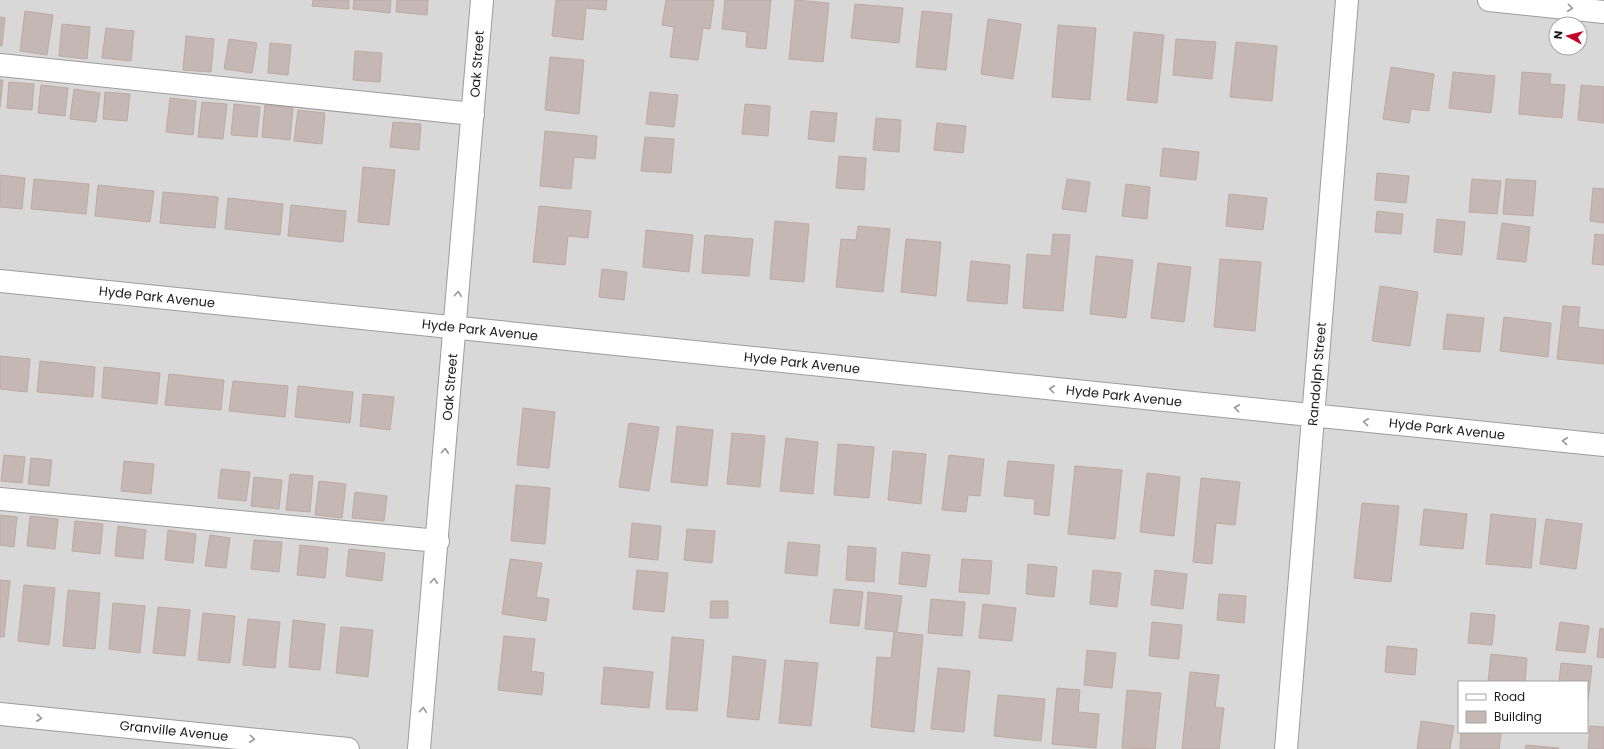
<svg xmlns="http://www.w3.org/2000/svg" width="1604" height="749" font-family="Poppins,sans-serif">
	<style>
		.residential { fill: #d9d8d8; fill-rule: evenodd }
		.building { fill: #c4b7b4; stroke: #bea9a3 }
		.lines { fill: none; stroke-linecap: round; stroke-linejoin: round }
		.minor-casing { stroke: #9c9c9c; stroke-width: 24 }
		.minor { stroke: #fff; stroke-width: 22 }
		.oneway { stroke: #989898 }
		.labels { text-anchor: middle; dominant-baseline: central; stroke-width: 4; stroke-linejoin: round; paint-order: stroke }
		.street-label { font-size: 13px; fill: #1b1b1b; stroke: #fff }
	</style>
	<rect width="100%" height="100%" fill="#ece6e0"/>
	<path class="residential" d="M0 0H1341L1281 749H0Z
		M1352 0H1604V749H1291ZM1556 24H1580V48H1556ZM1459 682H1587V732H1459Z"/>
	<path class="building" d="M313 0H349V9L312 6Z
		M354 0H391L390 13 353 9Z
		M397 0H428L427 15 396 12Z
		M556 0H607L606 10 586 8 583 40 552 36Z
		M666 0H714L710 29 703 28 698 60 670 57 674 27 662 25Z
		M725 0H771L766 49 746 47 747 32 722 29Z
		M795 0 829 3 823 62 789 59Z
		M855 4 903 8 899 43 851 38Z
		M25 11 53 15 47 55 20 51Z
		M922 11 952 14 946 70 916 67Z
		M0 17 5 18 2 46H0Z
		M988 19 1021 24 1013 79 981 74Z
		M62 24 90 27 87 59 59 56Z
		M1058 25 1096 28 1090 100 1052 97Z
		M106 28 134 31 131 61 102 58Z
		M1134 32 1164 35 1157 103 1127 100Z
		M186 36 214 39 211 72 183 70Z
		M229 39 257 43 252 73 224 69Z
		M1176 39 1216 42 1212 79 1173 75Z
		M1236 42 1277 46 1272 101 1230 97Z
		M270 43 291 45 288 75 268 73Z
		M355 51 382 53 380 82 353 80Z
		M550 57 584 60 579 114 545 110Z
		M1391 67 1434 74 1429 111 1411 109 1409 123 1383 119Z
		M1453 72 1495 76 1491 113 1449 108Z
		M1522 72 1551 74 1550 84 1565 85 1562 118 1519 114Z
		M0 80H3L0 107Z
		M9 82 34 84 32 110 7 108Z
		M41 85 68 88 65 116 38 113Z
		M1581 85 1604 87V123L1578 120Z
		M74 89 100 93 96 122 70 119Z
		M105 92 130 94 127 121 103 119Z
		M650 92 678 95 674 127 646 124Z
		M170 98 196 101 193 135 166 132Z
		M202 102 227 104 223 139 198 137Z
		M234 104 260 107 257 137 231 135Z
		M745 104 770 106 768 136 742 134Z
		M265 105 293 108 290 140 262 137Z
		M298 110 325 113 322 144 294 141Z
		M811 111 837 113 834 142 808 139Z
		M876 118 901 120 899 152 873 150Z
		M393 122 421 124 419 150 390 147Z
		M937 123 966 126 963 153 934 150Z
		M545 131 597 136 595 159 574 157 571 189 540 186Z
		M645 137 674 139 671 173 641 171Z
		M1163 148 1199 152 1196 180 1160 176Z
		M839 156 866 158 864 190 836 188Z
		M363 167 395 170 389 225 358 222Z
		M1377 173 1409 176 1406 203 1375 200Z
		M0 175 25 178 22 209 0 207Z
		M34 179 89 184 86 214 31 209Z
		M1067 179 1090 182 1086 212 1062 209Z
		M1472 179 1501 181 1497 214 1469 212Z
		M1506 179 1536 181 1533 216 1503 214Z
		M1126 184 1150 187 1147 219 1122 216Z
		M98 185 154 191 150 222 95 216Z
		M1593 188 1604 189V223L1590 221Z
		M163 192 218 197 215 228 160 223Z
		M1229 194 1267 198 1263 230 1226 226Z
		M228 198 283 204 280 235 225 229Z
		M291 205 346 211 343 242 288 236Z
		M539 206 591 211 588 238 568 236 565 265 533 262Z
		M1377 211 1403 214 1401 234 1375 232Z
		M1437 219 1465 222 1462 255 1434 252Z
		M775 221 809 224 804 282 770 279Z
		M1502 223 1530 227 1526 262 1497 259Z
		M858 226 890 229 883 292 836 287 841 239 856 240Z
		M646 230 693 235 689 272 643 267Z
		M1053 234 1070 235 1063 311 1023 308 1027 254 1051 256Z
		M1595 234 1604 235V265L1592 264Z
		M705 235 753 239 749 276 702 273Z
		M906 239 941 242 936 296 901 292Z
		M1096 256 1133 260 1126 318 1090 314Z
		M1220 259 1261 262 1255 331 1214 327Z
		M971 261 1010 265 1007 304 967 301Z
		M1158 263 1191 267 1184 322 1151 318Z
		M602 269 627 272 624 300 599 297Z
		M1380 286 1418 292 1410 346 1372 341Z
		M1563 306 1580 307 1578 327 1604 330V364L1557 359Z
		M1447 314 1484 318 1480 352 1443 349Z
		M1504 317 1551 323 1548 357 1500 351Z
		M0 356 30 359 27 392 0 389Z
		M40 361 95 367 93 397 37 392Z
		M104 367 160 373 157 404 102 398Z
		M169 374 224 380 221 410 165 405Z
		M233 381 288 386 285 417 229 411Z
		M298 386 353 392 350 423 295 417Z
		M363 394 394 397 390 430 360 426Z
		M523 408 555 412 549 468 517 465Z
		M629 423 659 427 649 491 619 487Z
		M677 426 713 430 707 486 671 482Z
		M732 433 765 436 760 487 727 484Z
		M786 438 818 442 813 494 780 491Z
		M838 444 874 447 869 498 834 495Z
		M893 451 926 454 921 504 888 500Z
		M4 455 25 457 22 483 1 481Z
		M949 455 984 459 980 496 968 495 966 512 942 510Z
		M31 458 52 460 49 486 28 484Z
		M124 461 154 464 151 494 121 491Z
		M1008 461 1054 465 1049 516 1034 514 1035 499 1004 496Z
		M1075 466 1122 470 1115 539 1068 534Z
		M221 469 250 472 246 501 218 498Z
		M1147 473 1180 477 1174 536 1140 532Z
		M290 474 313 476 310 512 286 510Z
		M254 477 282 480 279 509 251 506Z
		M1201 478 1240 482 1235 525 1216 523 1212 564 1193 562Z
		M319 481 346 484 342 518 315 515Z
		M516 485 550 488 545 544 511 541Z
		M355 492 387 496 384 521 352 518Z
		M1362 503 1399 506 1391 582 1354 578Z
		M1424 509 1467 514 1463 549 1420 545Z
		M1491 514 1536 519 1531 568 1486 564Z
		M0 515 17 517 14 547 0 545Z
		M30 516 58 519 55 549 27 546Z
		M1546 519 1582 524 1576 569 1540 564Z
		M75 521 103 524 100 554 72 551Z
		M632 523 661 526 658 560 629 557Z
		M118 526 146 530 143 559 115 556Z
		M687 529 715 531 712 563 684 560Z
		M168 530 196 534 193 563 165 560Z
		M210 535 230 538 226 568 205 566Z
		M254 540 282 542 279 572 251 569Z
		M788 542 820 545 817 576 785 573Z
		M300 545 328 548 325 578 297 575Z
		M848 546 876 548 874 582 846 580Z
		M349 549 385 553 382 581 346 576Z
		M902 552 930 555 926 587 899 584Z
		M510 559 542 563 536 597 549 599 546 621 502 614Z
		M962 559 992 561 989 594 959 592Z
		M1028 564 1057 567 1054 597 1026 594Z
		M637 570 668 573 664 612 633 609Z
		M1093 570 1121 573 1117 607 1090 604Z
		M1155 570 1187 574 1183 609 1151 605Z
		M0 580 10 581 4 637H0Z
		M24 585 55 588 49 645 18 641Z
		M834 589 863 592 859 626 830 623Z
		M68 590 100 593 95 649 63 646Z
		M868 592 902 596 897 632 865 629Z
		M1219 594 1246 596 1244 623 1217 620Z
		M931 599 965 602 962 636 928 633Z
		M711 601H728V618H710Z
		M113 603 145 606 140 653 109 649Z
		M983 604 1016 608 1012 641 979 638Z
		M158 607 190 610 185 656 153 653Z
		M203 613 235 616 230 663 198 660Z
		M1471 613 1495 615 1492 645 1468 643Z
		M248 619 280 622 275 668 243 665Z
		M293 620 325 624 320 670 289 667Z
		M1152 622 1182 625 1179 659 1149 656Z
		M1560 622 1589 626 1585 653 1556 650Z
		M341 627 373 630 368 677 336 673Z
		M1600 628 1604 629V658L1597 657Z
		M894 632 923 635 914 732 871 727 877 657 891 658Z
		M504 636 535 639 531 671 544 673 542 695 498 690Z
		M672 637 704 640 697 711 666 709Z
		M1387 646 1417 649 1415 675 1385 672Z
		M1087 650 1116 653 1112 688 1084 685Z
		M1491 654 1527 658 1525 682H1488Z
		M733 656 766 660 759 720 727 717Z
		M785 660 818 663 811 726 779 723Z
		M1561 663 1592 666 1588 701 1587 682H1559Z
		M604 667 653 672 649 708 601 704Z
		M938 668 970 671 964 732 931 729Z
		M1190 672 1219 675 1215 707 1224 708 1219 749H1182Z
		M1057 688 1080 690 1078 712 1099 714 1096 748 1052 744Z
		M1127 690 1161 693 1155 749 1122 748Z
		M998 695 1045 699 1041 741 994 736Z
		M1421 721 1454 726 1450 749H1417Z
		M1590 726 1604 727V749H1588Z
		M1461 732 1501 733 1499 749H1460Z
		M1526 745 1559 748 1558 749H1525Z"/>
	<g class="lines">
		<g class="minor-casing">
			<path id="minor" d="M1489 0 1604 12
				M0 65 473 114
				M0 281 1604 445
				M0 499 438 541
				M0 714 348 749
				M419 749 482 0
				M1286 749 1347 0"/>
		</g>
		<use href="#minor" class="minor"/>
	</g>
	<defs><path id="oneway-chevron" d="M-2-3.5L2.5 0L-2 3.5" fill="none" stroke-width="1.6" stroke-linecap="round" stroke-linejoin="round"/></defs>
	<g class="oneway">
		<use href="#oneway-chevron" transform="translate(1570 8) rotate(6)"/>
		<use href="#oneway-chevron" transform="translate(458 294) rotate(-85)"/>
		<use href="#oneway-chevron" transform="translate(1052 389) rotate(-174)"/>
		<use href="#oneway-chevron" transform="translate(1237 408) rotate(-174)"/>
		<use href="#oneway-chevron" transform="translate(1366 422) rotate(-174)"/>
		<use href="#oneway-chevron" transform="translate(1565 441) rotate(-174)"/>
		<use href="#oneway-chevron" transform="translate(445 451) rotate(-85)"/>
		<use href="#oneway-chevron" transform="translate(434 581) rotate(-85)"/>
		<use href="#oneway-chevron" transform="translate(423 710) rotate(-85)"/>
		<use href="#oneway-chevron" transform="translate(39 718) rotate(6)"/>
		<use href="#oneway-chevron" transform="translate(252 739) rotate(6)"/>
	</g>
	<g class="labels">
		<g class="street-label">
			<text transform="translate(477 64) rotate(-86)">Oak Street</text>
			<text transform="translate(157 297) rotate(6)">Hyde Park Avenue</text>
			<text transform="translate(480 330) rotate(6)">Hyde Park Avenue</text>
			<text transform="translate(802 363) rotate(6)">Hyde Park Avenue</text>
			<text transform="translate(1317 374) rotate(-85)">Randolph Street</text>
			<text transform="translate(450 387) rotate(-85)">Oak Street</text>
			<text transform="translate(1124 396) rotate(6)">Hyde Park Avenue</text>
			<text transform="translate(1447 429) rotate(6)">Hyde Park Avenue</text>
			<text transform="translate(174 731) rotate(6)">Granville Avenue</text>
		</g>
	</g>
	<rect x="1458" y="681" width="130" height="52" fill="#ffffff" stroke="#a4a4a4"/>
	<rect x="1466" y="694" width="20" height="6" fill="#ffffff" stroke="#a4a4a4"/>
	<text x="1494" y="701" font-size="12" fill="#1b1b1b">Road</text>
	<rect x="1466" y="711" width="20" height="12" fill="#c4b7b4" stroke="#a4a4a4"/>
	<text x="1494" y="721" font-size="12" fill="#1b1b1b">Building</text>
	<g transform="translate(1568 36) rotate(277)"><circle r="19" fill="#ffffff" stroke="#a4a4a4"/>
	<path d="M0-3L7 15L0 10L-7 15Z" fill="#c2042a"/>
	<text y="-6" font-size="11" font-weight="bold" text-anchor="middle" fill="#1b1b1b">N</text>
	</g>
</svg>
